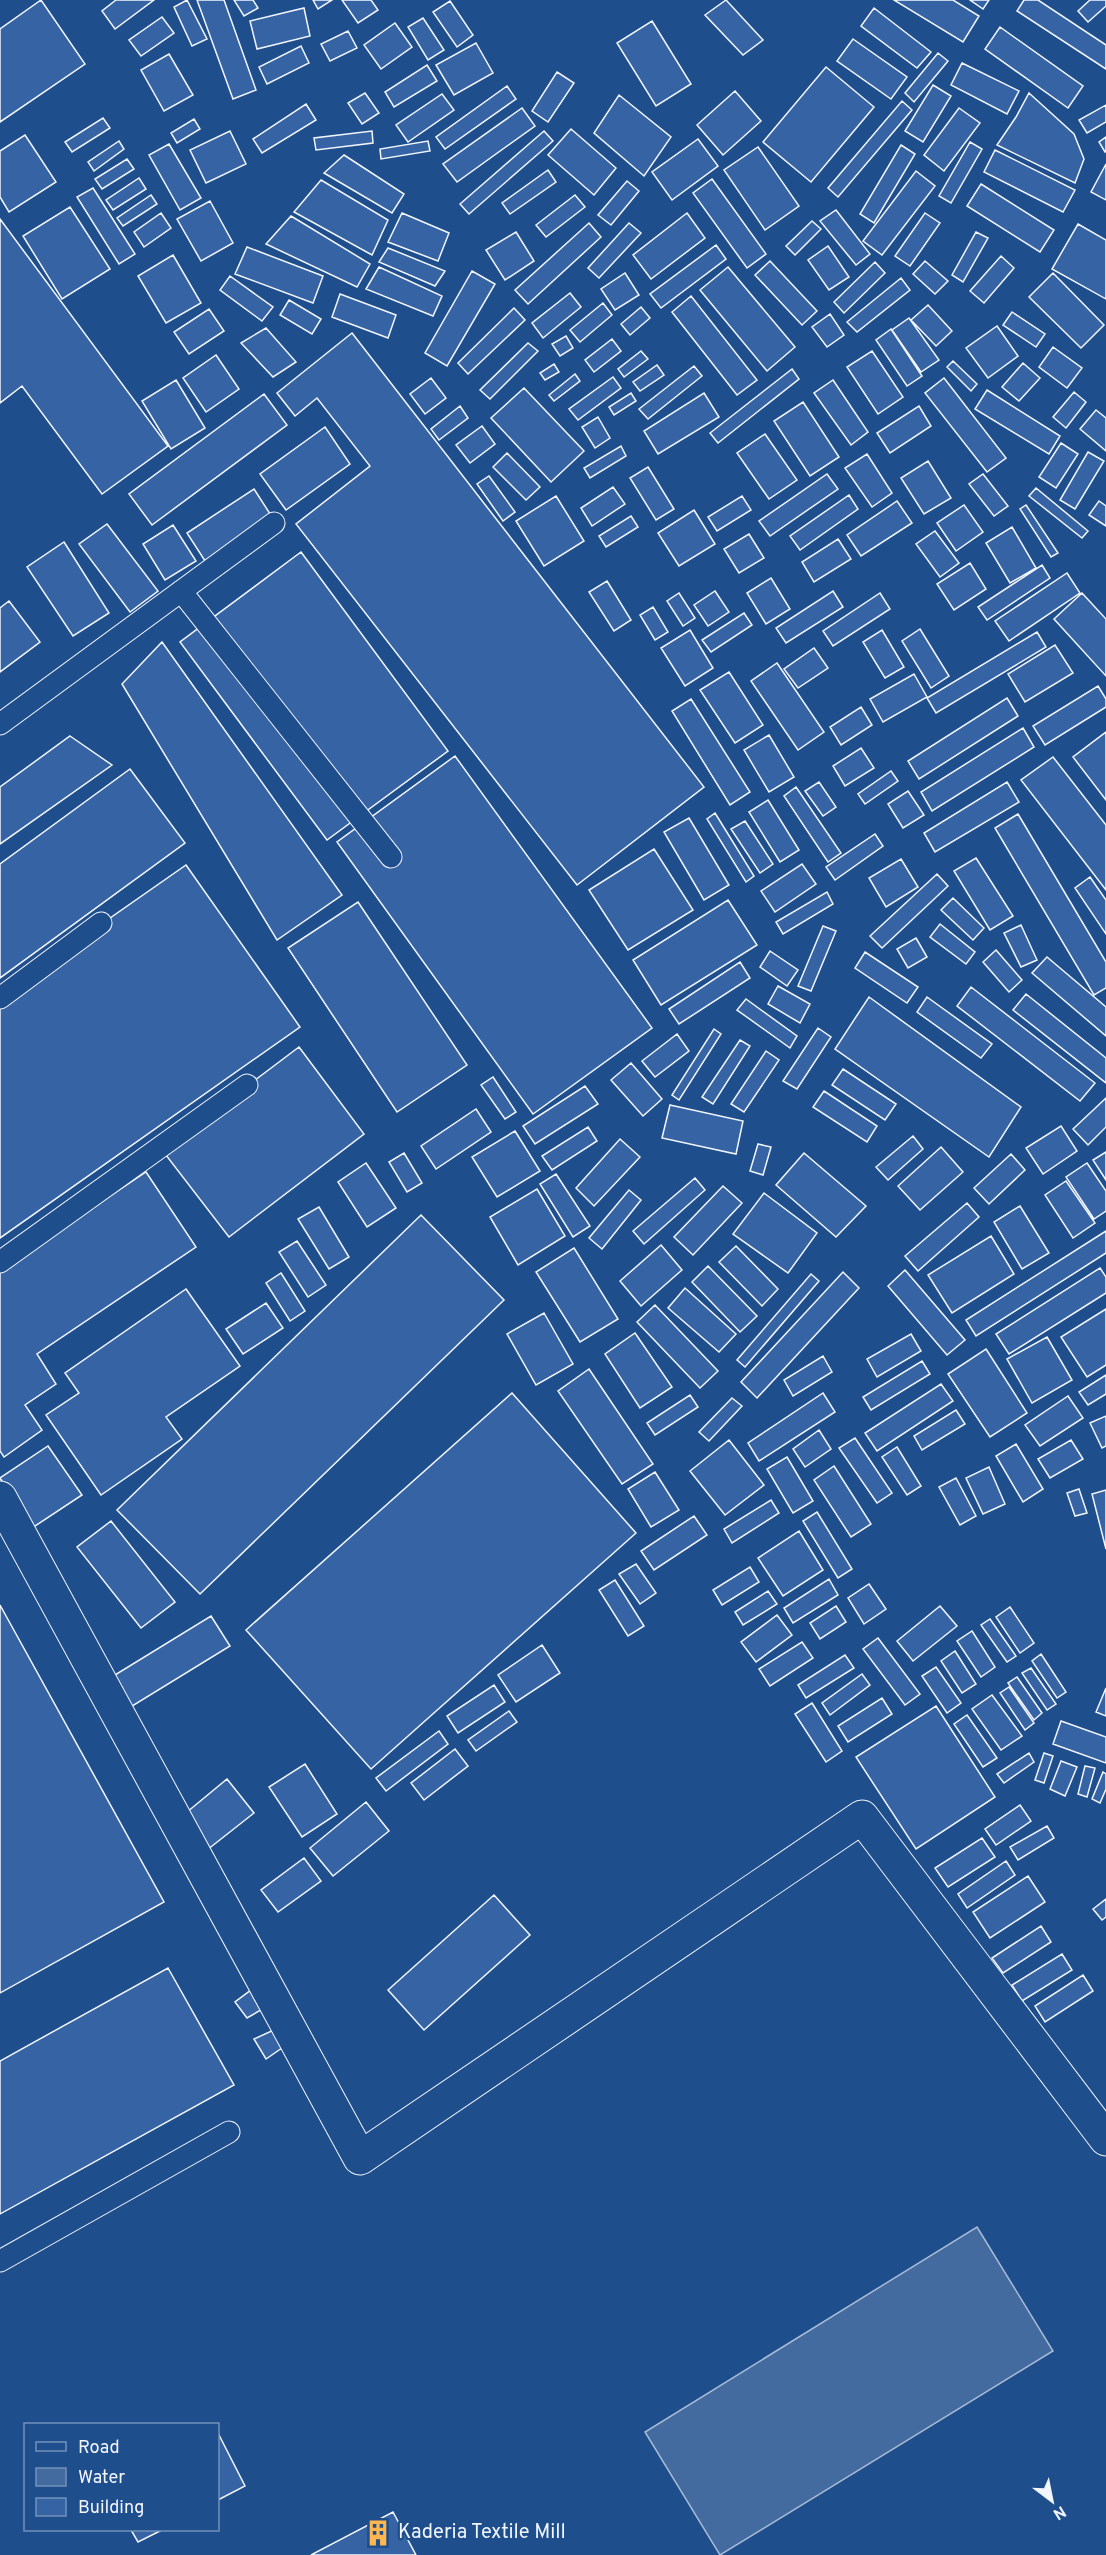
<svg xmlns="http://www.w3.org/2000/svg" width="1106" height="2555" font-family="Overpass,sans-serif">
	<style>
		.water { fill: #446ba0; stroke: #a8bbd7; stroke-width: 1.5 }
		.building { fill: #3563a3; stroke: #f2f6ff; stroke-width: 1.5 }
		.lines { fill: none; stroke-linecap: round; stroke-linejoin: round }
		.lane-casing { stroke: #f2f6ff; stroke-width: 23 }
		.street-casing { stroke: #f2f6ff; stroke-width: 35 }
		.lane { stroke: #1f4e8c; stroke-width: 21 }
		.street { stroke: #1f4e8c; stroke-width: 33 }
		.labels { text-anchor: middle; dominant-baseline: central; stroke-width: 4.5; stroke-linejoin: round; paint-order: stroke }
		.poi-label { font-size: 20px; fill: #f2f6ff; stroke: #1f4e8c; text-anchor: start }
	</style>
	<rect width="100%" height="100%" fill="#1f4e8c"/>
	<path class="water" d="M977 2227 1053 2351 720 2555 645 2432Z"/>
	<path class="building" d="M41 0 85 64 0 122V29Z
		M116 0H154L115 29 102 11Z
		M187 0 207 39 192 46 174 7Z
		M197 0H224L256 90 233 99Z
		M234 0H253L258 8 244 16Z
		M313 0H332L318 9Z
		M342 0H371L378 10 358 23Z
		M726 0 763 40 743 55 705 15Z
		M894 0H953L979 16 963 42Z
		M970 0H989L983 9Z
		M1024 0H1038L1106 45V69L1017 11Z
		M1090 0H1106V6L1088 22 1078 11Z
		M450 1 473 35 457 47 433 12Z
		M304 8 310 36 257 49 250 21Z
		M874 8 931 52 917 68 861 26Z
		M162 17 174 33 141 56 129 40Z
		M423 18 444 50 428 60 408 27Z
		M652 21 691 84 656 106 617 43Z
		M395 23 412 47 381 69 364 45Z
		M1000 27 1083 86 1068 108 985 49Z
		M348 31 357 48 330 61 321 44Z
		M853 39 907 77 891 99 837 61Z
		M476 43 493 73 454 95 436 65Z
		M301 46 309 63 267 84 259 67Z
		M938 53 948 61 914 102 905 93Z
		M169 54 193 95 164 111 141 70Z
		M962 63 1019 91 1007 114 951 85Z
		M427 65 437 81 394 107 385 92Z
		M826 67 874 107 811 182 763 142Z
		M557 72 574 83 548 122 532 111Z
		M933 85 951 96 923 142 905 131Z
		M507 86 516 99 445 149 436 137Z
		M735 91 761 121 723 155 697 125Z
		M365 93 379 113 362 124 348 103Z
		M1029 93 1074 134 1084 159 1075 183 997 145 1016 117Z
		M442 94 454 110 408 142 396 125Z
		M619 95 671 137 644 176 594 133Z
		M902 101 912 110 838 197 828 188Z
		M306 104 316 120 262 153 253 139Z
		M1106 105V122L1087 133 1079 120Z
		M522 108 535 126 457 182 443 164Z
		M959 108 980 123 944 171 924 155Z
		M103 118 110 128 72 152 65 142Z
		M194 119 200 129 177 143 171 133Z
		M571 129 616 168 594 195 548 155Z
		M230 131 246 164 206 183 190 150Z
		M372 131 373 143 316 150 314 138Z
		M544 131 553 141 469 214 460 204Z
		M25 135 56 182 9 212 0 197V151Z
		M1106 137V151L1105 152 1099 142Z
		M698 139 718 166 672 200 652 172Z
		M119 141 124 149 94 171 88 162Z
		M428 141 430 151 381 159 380 149Z
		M970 142 982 149 951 203 939 196Z
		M169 144 201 198 180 210 149 155Z
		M901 145 915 154 874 223 860 214Z
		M758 147 799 206 765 230 724 170Z
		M995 150 1075 190 1063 212 984 172Z
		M344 155 404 194 392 213 324 173Z
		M127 159 134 169 102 189 95 179Z
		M1106 164V200L1091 192Z
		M548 170 556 182 510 214 502 203Z
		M916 171 935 186 882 255 863 241Z
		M139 178 146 189 113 210 106 200Z
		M712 179 766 254 747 268 693 193Z
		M321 180 388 220 372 255 294 212Z
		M627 181 639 191 611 225 598 215Z
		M981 184 1054 230 1040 252 967 206Z
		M93 188 135 254 119 264 77 197Z
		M151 195 157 204 123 226 117 218Z
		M575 195 585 207 546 237 536 225Z
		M210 201 233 243 201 261 177 219Z
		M70 207 110 269 62 299 23 236Z
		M836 210 870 254 856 265 820 221Z
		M161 213 171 228 144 247 134 232Z
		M402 213 449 233 438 261 388 242Z
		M687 213 705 238 651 279 633 255Z
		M925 213 940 223 910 266 895 256Z
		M291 216 370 264 357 287 266 244Z
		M0 219 168 446 102 494 22 386 0 403Z
		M812 221 821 229 795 255 786 246Z
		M589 223 601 237 528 304 515 290Z
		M629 223 641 233 599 278 588 268Z
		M1078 224 1106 240V299L1052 269Z
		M516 232 534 261 505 280 486 250Z
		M976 232 988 238 963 282 952 275Z
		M716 245 726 259 661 308 650 294Z
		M828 246 849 277 829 290 808 260Z
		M247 247 323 276 313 303 235 274Z
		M388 248 445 271 435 286 379 262Z
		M173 255 201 303 166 323 138 276Z
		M1001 256 1014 268 984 303 970 291Z
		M770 261 817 311 802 325 755 275Z
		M925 261 948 281 935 294 913 274Z
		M875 262 885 273 844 313 834 302Z
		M379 267 442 296 433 316 366 289Z
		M728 267 795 347 767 371 700 290Z
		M472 271 495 284 447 366 425 353Z
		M625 273 639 295 615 310 601 289Z
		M1053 273 1104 325 1081 348 1029 297Z
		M230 276 273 307 262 321 220 290Z
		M901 278 910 290 857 332 847 322Z
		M570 293 581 307 543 338 532 323Z
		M340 294 396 315 388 338 332 317Z
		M691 296 757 380 737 395 672 312Z
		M289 300 321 319 312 334 280 315Z
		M603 303 612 315 580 342 570 330Z
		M928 305 952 331 936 346 911 320Z
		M641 307 650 318 630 335 621 324Z
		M514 308 525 320 468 374 458 363Z
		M209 309 224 331 189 354 174 332Z
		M1012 312 1045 334 1036 347 1003 325Z
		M830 314 844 335 827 347 812 327Z
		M909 318 939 360 921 372 892 330Z
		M997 326 1018 356 988 378 966 348Z
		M266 328 296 362 273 377 241 343Z
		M891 329 922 376 907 386 876 340Z
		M352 333 704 787 577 885 296 524 370 466 317 398 295 416 277 393Z
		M566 336 573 348 560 356 552 344Z
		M612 339 621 351 594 372 585 360Z
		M528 343 538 351 490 399 480 390Z
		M1053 347 1082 368 1067 388 1039 367Z
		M641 351 648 359 624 377 618 369Z
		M872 351 903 397 878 414 847 367Z
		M216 355 239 389 206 412 183 378Z
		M953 361 977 384 971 391 947 367Z
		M1023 363 1040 378 1019 401 1002 387Z
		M554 364 559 372 545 380 540 373Z
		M657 365 664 375 640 391 633 382Z
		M694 366 702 376 648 419 639 409Z
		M792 369 799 379 718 443 710 433Z
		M575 374 580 381 554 401 549 395Z
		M613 377 621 388 578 420 569 409Z
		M431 378 446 398 425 414 410 394Z
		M944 378 1006 458 987 472 925 393Z
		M176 380 205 428 171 449 142 401Z
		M833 380 868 432 851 445 814 393Z
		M524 388 584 451 551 482 491 418Z
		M987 390 1060 436 1049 454 975 409Z
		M1074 392 1086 402 1066 428 1053 417Z
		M631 393 636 401 614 415 609 407Z
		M704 393 719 417 658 454 644 431Z
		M264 394 287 425 152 525 129 494Z
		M803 402 839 457 810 476 774 421Z
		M460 406 468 418 439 440 431 429Z
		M919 406 931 426 890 453 877 433Z
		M1096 410 1106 418V451L1080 429Z
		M598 417 610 438 595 448 582 427Z
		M482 426 495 444 470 463 456 445Z
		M325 427 350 464 286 510 260 474Z
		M765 434 797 480 769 499 737 453Z
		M1061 443 1078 454 1056 488 1039 477Z
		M621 446 626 456 590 478 584 468Z
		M1088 452 1104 461 1075 509 1060 500Z
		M507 453 540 487 526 500 493 467Z
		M867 454 892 493 872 507 845 468Z
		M928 461 951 498 924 514 901 478Z
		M648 467 674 509 656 520 630 478Z
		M827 474 838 489 770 536 759 521Z
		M983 474 1008 506 994 516 969 484Z
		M489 476 515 512 503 521 477 484Z
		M613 487 625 504 592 526 581 508Z
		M1036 488 1088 531 1082 538 1029 496Z
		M254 489 274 520 207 564 187 533Z
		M849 495 858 509 800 550 790 536Z
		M556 496 584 541 544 566 516 521Z
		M742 496 751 510 717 531 708 517Z
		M897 501 912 523 861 556 847 535Z
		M1099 501 1106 506V526L1089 515Z
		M964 505 983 532 956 551 937 523Z
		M1026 505 1058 553 1051 557 1020 509Z
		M694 510 715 544 679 566 658 533Z
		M631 516 638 527 606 547 599 536Z
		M107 524 158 591 130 612 79 544Z
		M173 525 196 561 165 580 143 544Z
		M1012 527 1036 568 1010 583 986 543Z
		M935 531 959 563 940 577 916 544Z
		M749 534 764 558 739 573 724 549Z
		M838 539 851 559 814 582 802 562Z
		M64 542 109 613 73 636 27 567Z
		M301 552 448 751 327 840 180 642Z
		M970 563 986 589 954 610 937 584Z
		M1042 565 1050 578 987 620 978 607Z
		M1067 573 1080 593 1009 641 995 621Z
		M771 578 790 609 766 624 747 593Z
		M607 581 631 620 614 631 589 592Z
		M715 591 729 612 708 626 694 605Z
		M833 591 843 607 786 643 776 628Z
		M679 593 695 618 683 626 667 601Z
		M880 593 890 609 833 646 823 631Z
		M1082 593 1106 619V676L1054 619Z
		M9 601 40 642 0 672V608Z
		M653 607 668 632 655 640 640 615Z
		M744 613 752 625 711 652 702 640Z
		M920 629 949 676 931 688 902 641Z
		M690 630 713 668 685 686 661 648Z
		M882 630 904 667 885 678 863 642Z
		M1037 632 1046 647 936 713 927 698Z
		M162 642 342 895 277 940 122 684Z
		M1055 645 1073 673 1025 702 1008 674Z
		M814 648 828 668 798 688 784 669Z
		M777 663 824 732 798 750 751 681Z
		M729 672 763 725 735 743 700 690Z
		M914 674 927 697 883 722 870 699Z
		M1098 686 1106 699V707L1045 745 1033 726Z
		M1007 698 1018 716 919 779 908 761Z
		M691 699 750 792 730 805 672 711Z
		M861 707 872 725 841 745 830 727Z
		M1023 728 1034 747 932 811 921 792Z
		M1106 732V800L1073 757Z
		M769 735 794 777 769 792 744 750Z
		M70 736 112 765 0 844V787Z
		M861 748 874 768 845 786 833 766Z
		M455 756 652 1028 533 1114 337 842Z
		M1053 757 1106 825V890L1021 780Z
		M130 769 185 843 0 978V864Z
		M891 771 898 781 865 804 858 794Z
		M819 782 836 807 823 816 805 791Z
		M1007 782 1019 802 935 852 924 833Z
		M796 787 841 853 828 862 784 796Z
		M908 791 924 815 903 828 888 804Z
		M768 800 799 850 780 862 749 812Z
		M715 813 754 876 746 882 707 819Z
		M1018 814 1106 962V988L1094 995 995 828Z
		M689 818 729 885 704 900 664 832Z
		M745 821 773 864 760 873 731 829Z
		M875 834 883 846 835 880 826 867Z
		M654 849 693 910 628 950 589 890Z
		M976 858 1013 916 990 930 954 871Z
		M901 859 918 887 886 907 869 878Z
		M802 864 816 884 775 912 761 891Z
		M186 865 300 1027 0 1238V995Z
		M937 874 948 886 882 948 870 936Z
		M1090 877 1106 900V934L1075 888Z
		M827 892 833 904 783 934 776 922Z
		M953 898 984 928 973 940 941 910Z
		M728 900 757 945 661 1005 633 960Z
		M358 902 467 1065 397 1112 288 948Z
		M940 924 975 952 966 964 930 937Z
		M1021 925 1037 960 1021 967 1004 933Z
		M823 926 836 931 811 991 798 986Z
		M916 938 927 957 908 968 897 949Z
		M996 950 1022 980 1009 992 983 962Z
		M770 951 798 970 787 986 760 967Z
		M865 952 918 987 907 1003 855 968Z
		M1047 957 1106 1007V1036L1032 973Z
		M740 962 750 978 679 1024 669 1009Z
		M778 986 810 1004 800 1023 768 1004Z
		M971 987 1095 1083 1080 1101 957 1006Z
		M1026 994 1106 1058V1083L1013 1010Z
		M869 997 1021 1107 989 1157 835 1049Z
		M927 997 992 1044 981 1058 917 1012Z
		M746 999 797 1036 790 1048 737 1010Z
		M818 1028 831 1037 797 1089 783 1081Z
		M714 1029 721 1034 679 1100 672 1095Z
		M677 1034 689 1051 655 1077 642 1061Z
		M740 1040 750 1046 713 1104 702 1097Z
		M299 1047 364 1134 229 1237 162 1150Z
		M766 1051 779 1060 744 1112 731 1104Z
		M631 1063 662 1099 643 1116 611 1080Z
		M843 1069 896 1104 885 1120 832 1085Z
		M493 1077 516 1112 505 1119 481 1085Z
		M585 1086 598 1104 535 1144 523 1126Z
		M824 1091 877 1126 867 1142 813 1107Z
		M1106 1098V1127L1088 1145 1073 1129Z
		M670 1105 743 1121 736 1154 662 1138Z
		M476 1109 491 1132 436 1169 421 1146Z
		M1061 1126 1077 1151 1043 1174 1026 1148Z
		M588 1127 597 1141 552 1170 542 1156Z
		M515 1131 540 1171 497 1197 472 1157Z
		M913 1136 923 1149 888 1180 876 1167Z
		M620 1139 640 1157 594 1206 576 1188Z
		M758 1144 771 1147 763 1175 750 1171Z
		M941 1147 963 1172 920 1210 898 1186Z
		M1106 1152V1180L1093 1160Z
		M404 1153 422 1183 407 1192 389 1162Z
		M804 1153 866 1206 836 1237 776 1185Z
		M1011 1154 1025 1170 989 1204 974 1188Z
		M366 1163 396 1208 367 1227 338 1182Z
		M1087 1163 1106 1191V1211L1094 1219 1066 1177Z
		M146 1172 196 1247 37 1354 56 1384 25 1405 42 1430 4 1457 0 1451V1270Z
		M556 1174 590 1226 573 1237 540 1184Z
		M695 1178 705 1190 644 1244 633 1231Z
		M1066 1181 1095 1223 1073 1238 1045 1195Z
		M723 1186 742 1203 693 1255 674 1237Z
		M537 1189 565 1236 518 1265 490 1217Z
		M629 1190 641 1200 602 1249 589 1238Z
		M764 1193 817 1233 788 1273 733 1234Z
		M967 1203 979 1217 918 1271 905 1256Z
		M1020 1206 1049 1253 1022 1269 994 1222Z
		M319 1207 349 1257 329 1269 298 1219Z
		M421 1215 504 1300 200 1594 117 1510Z
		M1106 1231V1253L976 1336 966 1320Z
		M991 1236 1014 1274 952 1313 928 1275Z
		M297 1241 326 1285 308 1297 279 1252Z
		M661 1245 682 1270 641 1306 620 1281Z
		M736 1246 778 1289 762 1306 719 1262Z
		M574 1248 618 1319 580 1342 536 1272Z
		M708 1266 757 1316 740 1332 692 1282Z
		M1100 1268 1106 1277V1293L1009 1354 996 1334Z
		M905 1270 965 1340 947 1355 888 1286Z
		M843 1272 859 1288 757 1398 741 1382Z
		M281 1273 305 1311 290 1321 266 1283Z
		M811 1274 819 1281 745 1367 737 1360Z
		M685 1288 736 1334 719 1352 668 1308Z
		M186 1289 240 1366 166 1417 182 1439 101 1495 46 1415 79 1393 65 1373Z
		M266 1303 283 1328 243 1354 226 1329Z
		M655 1305 718 1371 700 1388 637 1322Z
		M1106 1309V1365L1087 1377 1061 1337Z
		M544 1313 573 1364 536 1385 507 1334Z
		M635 1333 672 1387 640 1408 605 1354Z
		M911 1334 921 1351 877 1377 867 1359Z
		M1047 1337 1072 1380 1032 1403 1007 1359Z
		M986 1349 1027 1413 990 1437 948 1374Z
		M823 1356 832 1372 793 1396 784 1380Z
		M922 1361 930 1374 871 1410 863 1397Z
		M589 1369 653 1464 622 1484 558 1391Z
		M1106 1375V1394L1088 1405 1079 1392Z
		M941 1384 953 1401 877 1451 865 1433Z
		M512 1393 636 1533 371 1769 246 1630Z
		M823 1393 835 1412 759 1461 748 1443Z
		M690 1395 698 1407 655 1435 647 1423Z
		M1068 1396 1083 1418 1040 1446 1025 1425Z
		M732 1398 742 1406 709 1441 699 1432Z
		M956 1410 965 1424 922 1450 914 1436Z
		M1106 1416V1446L1102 1448 1090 1423Z
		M819 1430 831 1449 805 1467 793 1449Z
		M855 1438 892 1493 877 1503 839 1448Z
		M729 1440 764 1485 725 1515 690 1471Z
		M1071 1440 1083 1459 1050 1478 1038 1459Z
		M1016 1444 1043 1489 1023 1502 996 1456Z
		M48 1446 82 1495 32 1528 0 1478Z
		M897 1447 921 1486 907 1495 882 1457Z
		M787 1457 813 1501 793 1513 767 1469Z
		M834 1466 871 1524 851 1537 814 1480Z
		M989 1467 1005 1504 983 1514 966 1478Z
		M655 1472 679 1510 651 1527 628 1489Z
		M956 1478 976 1516 960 1525 939 1487Z
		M1079 1489 1087 1513 1075 1516 1067 1493Z
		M1106 1490V1549L1092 1494Z
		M771 1500 779 1513 732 1543 724 1529Z
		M817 1512 852 1569 838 1578 803 1521Z
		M694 1516 707 1535 654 1570 641 1551Z
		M111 1521 175 1602 141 1628 77 1547Z
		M799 1531 823 1570 783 1596 758 1558Z
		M636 1564 656 1593 640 1604 619 1574Z
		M750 1567 759 1582 722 1605 713 1590Z
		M829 1579 838 1595 793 1623 784 1608Z
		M615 1580 644 1626 628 1636 599 1590Z
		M869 1584 886 1609 864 1624 848 1598Z
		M768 1591 777 1604 743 1625 735 1612Z
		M0 1605 164 1902 0 1993Z
		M836 1606 846 1622 820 1639 810 1623Z
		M940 1606 957 1626 913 1661 897 1641Z
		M1010 1607 1034 1643 1020 1653 996 1617Z
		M777 1615 792 1635 756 1662 741 1642Z
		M211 1616 230 1646 129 1708 110 1678Z
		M990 1619 1016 1656 1007 1662 981 1625Z
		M972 1631 995 1667 981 1677 957 1641Z
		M878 1638 920 1694 905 1705 863 1649Z
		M802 1642 813 1658 770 1686 759 1669Z
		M542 1645 560 1673 516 1702 498 1675Z
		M955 1651 976 1684 962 1693 941 1661Z
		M1041 1654 1066 1692 1057 1698 1032 1661Z
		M845 1655 854 1668 806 1698 798 1685Z
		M936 1667 961 1703 947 1713 922 1676Z
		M1031 1668 1056 1704 1047 1710 1022 1673Z
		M862 1674 870 1685 830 1715 822 1703Z
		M1017 1677 1042 1713 1034 1720 1008 1683Z
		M494 1685 505 1702 458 1733 447 1716Z
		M1009 1687 1034 1723 1025 1730 1000 1693Z
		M1106 1688V1716L1096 1712Z
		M992 1695 1022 1736 1001 1750 972 1709Z
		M882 1698 892 1714 848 1742 838 1726Z
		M812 1703 842 1751 826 1762 795 1714Z
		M936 1706 995 1797 916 1849 856 1757Z
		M509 1711 517 1722 476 1751 468 1740Z
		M967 1715 997 1758 983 1767 954 1724Z
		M1061 1721 1106 1737V1763L1053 1744Z
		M439 1731 448 1744 386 1791 376 1778Z
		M455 1749 468 1766 424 1800 411 1783Z
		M1029 1753 1034 1762 1004 1783 997 1774Z
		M1044 1753 1053 1756 1044 1783 1035 1780Z
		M1061 1761 1077 1767 1065 1796 1050 1789Z
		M305 1764 337 1814 302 1837 269 1787Z
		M1085 1766 1095 1768 1087 1797 1078 1794Z
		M1103 1772 1106 1774V1789L1100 1803 1092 1799Z
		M227 1779 254 1813 207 1850 181 1817Z
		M366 1802 389 1831 333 1876 310 1848Z
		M1020 1805 1031 1821 996 1845 985 1829Z
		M1047 1826 1054 1838 1018 1860 1010 1847Z
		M982 1838 995 1857 948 1887 935 1868Z
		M304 1858 321 1881 278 1912 261 1890Z
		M1006 1861 1015 1875 967 1908 958 1894Z
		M1028 1876 1045 1902 990 1938 973 1912Z
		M494 1895 530 1935 424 2030 388 1990Z
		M1106 1899V1917L1102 1920 1093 1909Z
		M1041 1926 1051 1942 1003 1973 992 1958Z
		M1062 1954 1072 1970 1022 2001 1012 1985Z
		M168 1968 234 2085 0 2214V2061Z
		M1083 1975 1093 1991 1045 2022 1035 2006Z
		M267 1978 280 1999 247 2018 235 2002Z
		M287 2024 295 2039 266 2059 254 2039Z
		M218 2433 245 2486 218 2500Z
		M393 2512 416 2555H311Z
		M131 2530H162L138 2542Z"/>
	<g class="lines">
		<g class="lane-casing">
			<path id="lane" d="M181 591 391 857
				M0 724 274 523
				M0 998 101 923
				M0 1262 247 1085
				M0 2261 229 2132"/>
		</g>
		<g class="street-casing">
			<path id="street" d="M0 1498 360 2158 862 1817 1106 2139"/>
		</g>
		<use href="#lane" class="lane"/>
		<use href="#street" class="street"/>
	</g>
	<defs>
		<g id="building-bare" transform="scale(2.07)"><path d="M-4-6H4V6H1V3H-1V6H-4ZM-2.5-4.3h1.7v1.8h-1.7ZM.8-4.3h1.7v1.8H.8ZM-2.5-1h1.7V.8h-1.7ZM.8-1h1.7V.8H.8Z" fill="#ffb74d" stroke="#1f4e8c" stroke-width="2.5" paint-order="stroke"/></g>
	</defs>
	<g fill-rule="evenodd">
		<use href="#building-bare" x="378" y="2533"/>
	</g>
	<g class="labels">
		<g class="poi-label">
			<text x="398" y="2533">Kaderia Textile Mill</text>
		</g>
	</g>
	<rect x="24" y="2423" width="195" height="108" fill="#1f4e8c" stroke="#7391ba" stroke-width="1.5"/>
	<rect x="36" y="2442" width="30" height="9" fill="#1f4e8c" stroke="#7391ba" stroke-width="1.5"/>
	<text x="78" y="2453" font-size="18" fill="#f2f6ff">Road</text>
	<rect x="36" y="2468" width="30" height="18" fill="#446ba0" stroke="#7391ba" stroke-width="1.5"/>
	<text x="78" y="2483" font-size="18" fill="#f2f6ff">Water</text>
	<rect x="36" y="2498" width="30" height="18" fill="#3563a3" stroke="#7391ba" stroke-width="1.5"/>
	<text x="78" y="2513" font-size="18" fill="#f2f6ff">Building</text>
	<g transform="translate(1052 2501) rotate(148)" stroke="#1f4e8c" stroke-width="4.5" paint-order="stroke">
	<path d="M0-4.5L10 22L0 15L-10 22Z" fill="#f2f6ff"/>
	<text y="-9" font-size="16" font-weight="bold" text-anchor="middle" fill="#f2f6ff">N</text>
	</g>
</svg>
